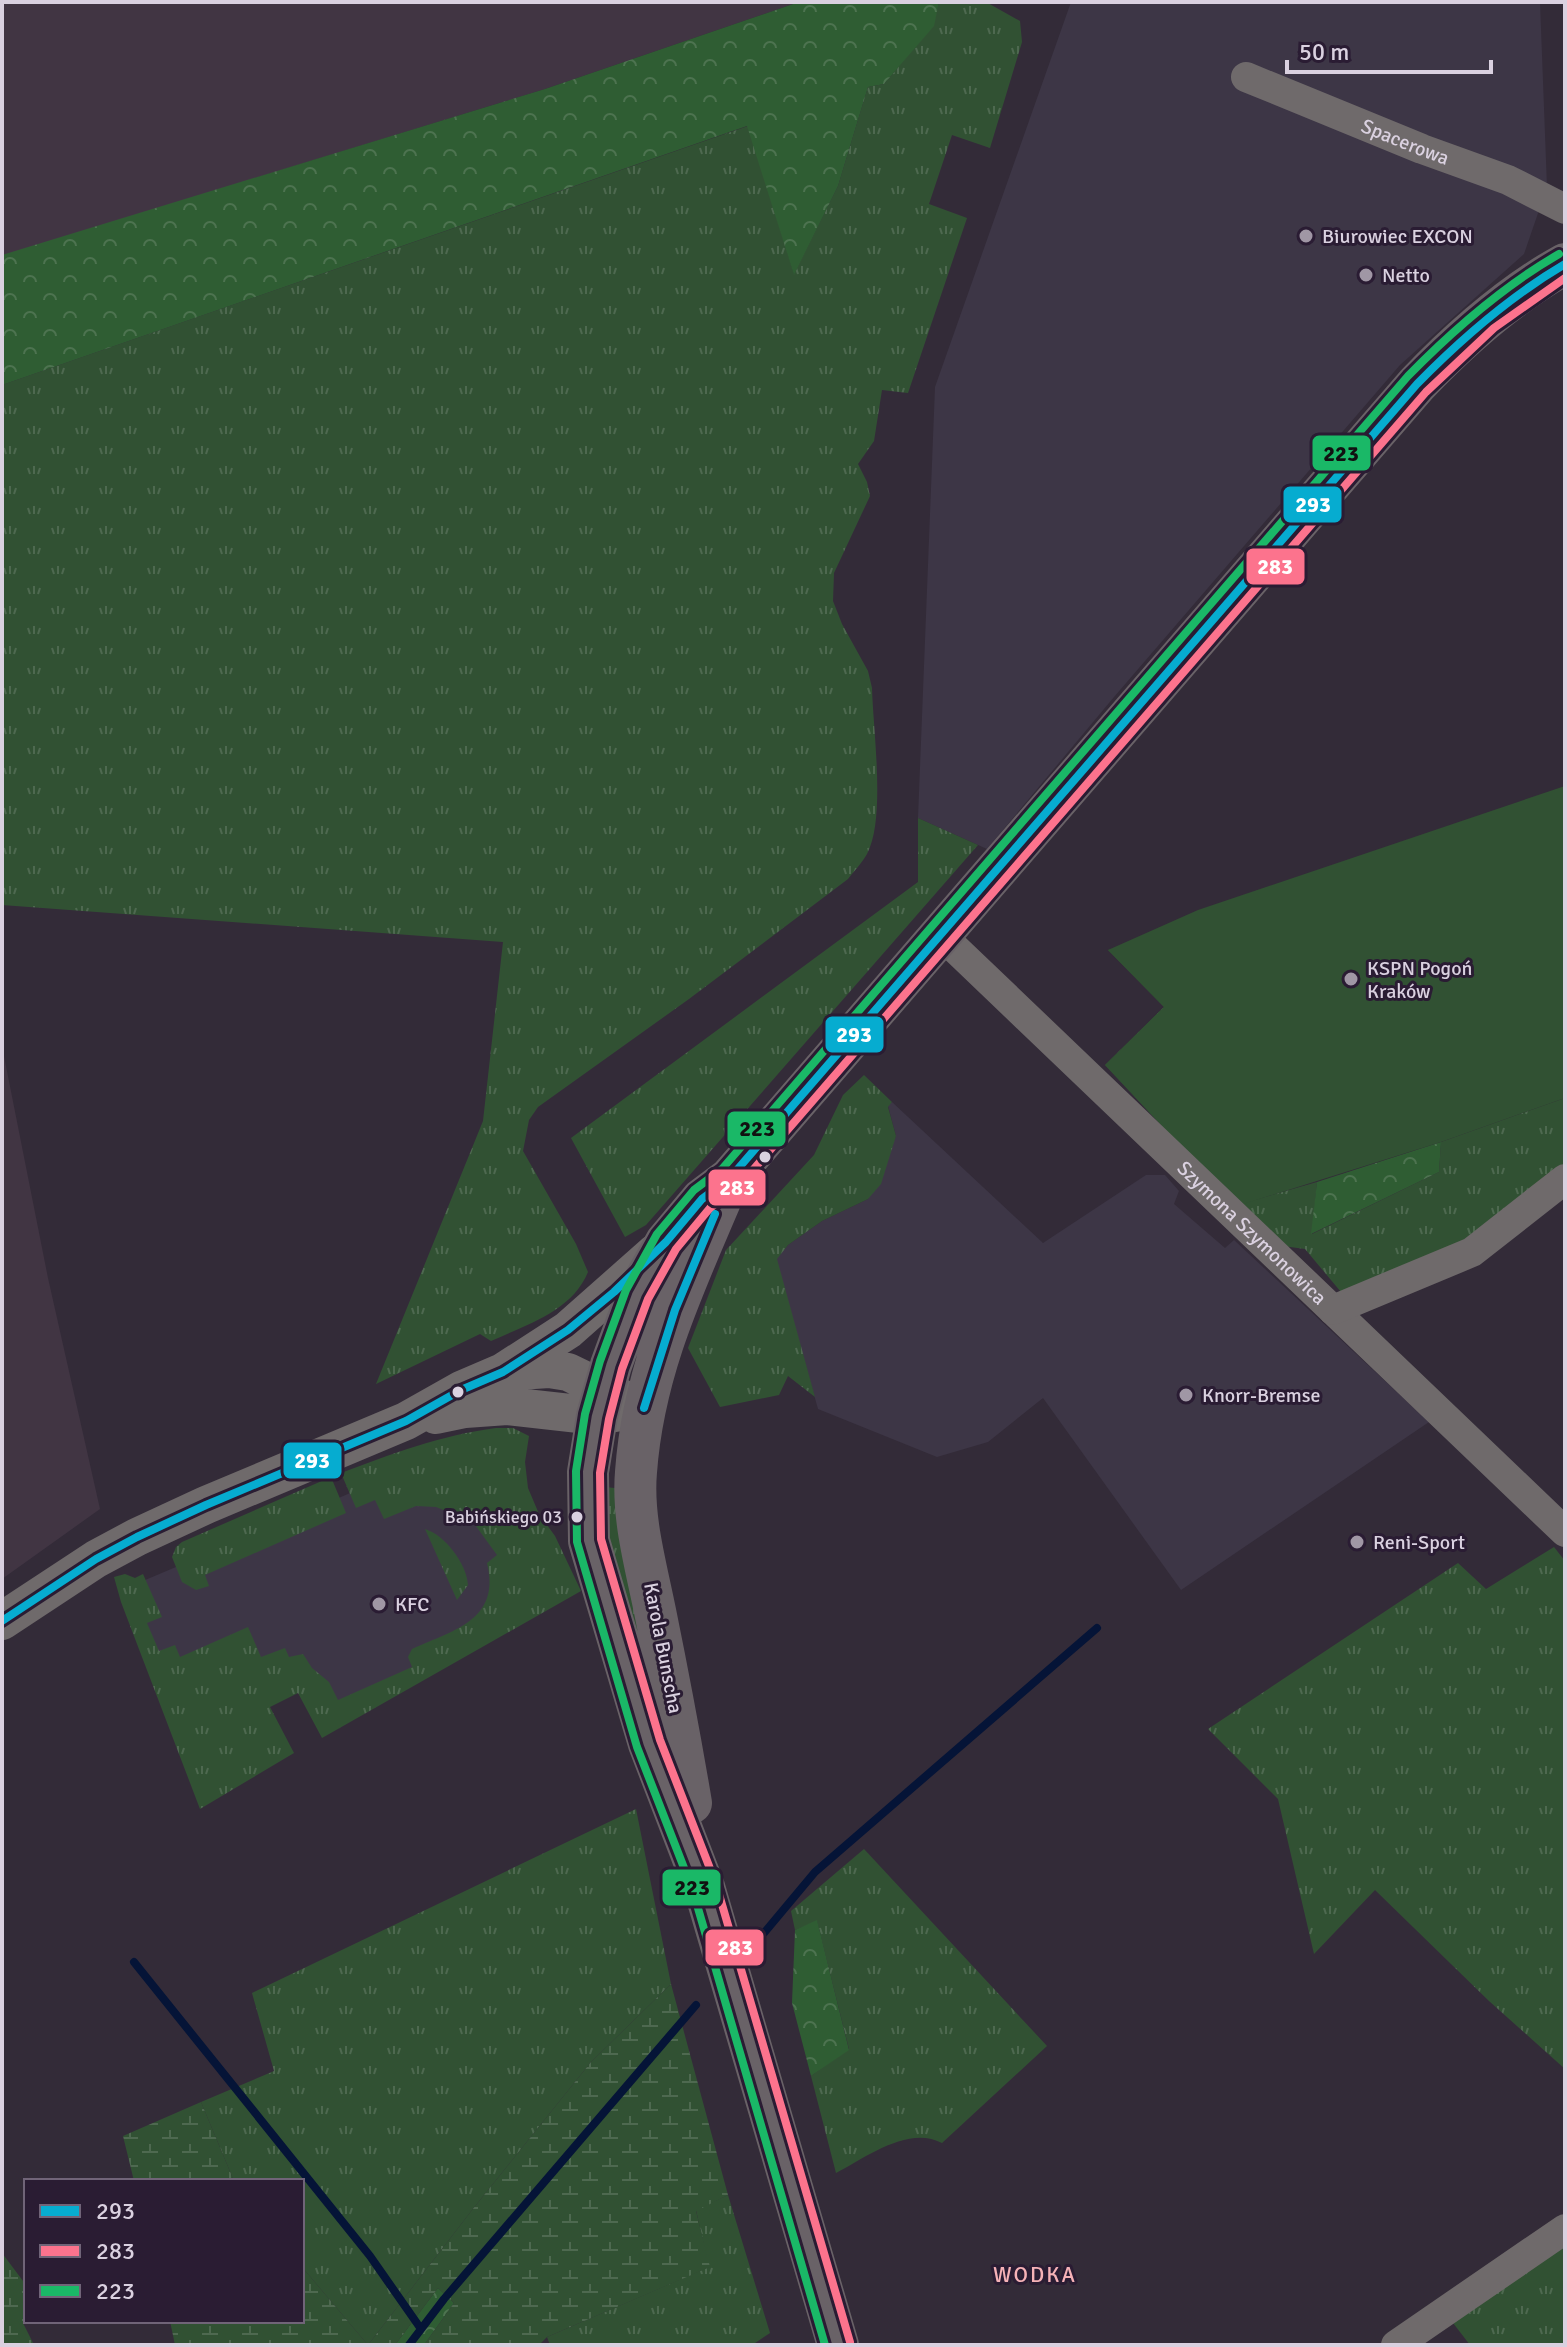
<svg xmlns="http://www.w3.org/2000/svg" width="1567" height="2347" font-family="Signika,sans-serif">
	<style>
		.commercial { fill: #3d3646 }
		.medical { fill: #413543 }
		.grass { fill: url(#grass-tufts) }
		.forest { fill: url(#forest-crowns) }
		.wetland { fill: url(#wetland-marsh) }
		.pitch { fill: #315133 }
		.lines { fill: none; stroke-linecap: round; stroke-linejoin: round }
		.stream { stroke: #051437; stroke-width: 8 }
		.minor { stroke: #6f6a6b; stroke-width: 30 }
		.tertiary { stroke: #6f6a6b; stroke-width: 38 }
		.secondary { stroke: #696267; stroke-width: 42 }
		.bus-1-casing { stroke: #2a1c33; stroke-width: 14 }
		.bus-2-casing { stroke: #2a1c33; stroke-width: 14 }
		.bus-3-casing { stroke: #2a1c33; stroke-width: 14 }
		.bus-1 { stroke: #06acd0; stroke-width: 8 }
		.bus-2 { stroke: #fc738d; stroke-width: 8 }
		.bus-3 { stroke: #1ab867; stroke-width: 8 }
		.poi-dot { fill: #a097a5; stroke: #2a1c33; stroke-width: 3 }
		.bus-dot { fill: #dad1e0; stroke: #2a1c33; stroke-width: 3 }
		.labels { text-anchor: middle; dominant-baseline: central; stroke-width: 6; stroke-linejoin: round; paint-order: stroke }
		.bus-label { font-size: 18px; fill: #dad1e0; stroke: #2a1c33; text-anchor: end }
		.street-label { font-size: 20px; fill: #dad1e0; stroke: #2a1c33 }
		.poi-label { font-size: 20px; fill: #dad1e0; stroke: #2a1c33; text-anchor: start }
		.neighbourhood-label { font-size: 22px; letter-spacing: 2px; fill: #f6b2b7; stroke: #2a1c33 }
		.line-badge { stroke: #2a1c33; stroke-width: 3 }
		.badge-label { font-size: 22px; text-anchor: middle; font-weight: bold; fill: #fff }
		.pale-badge-label { font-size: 22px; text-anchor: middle; font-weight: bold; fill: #111 }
	</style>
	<defs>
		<pattern id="grass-tufts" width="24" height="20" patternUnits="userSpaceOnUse" patternTransform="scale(2)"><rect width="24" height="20" fill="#315133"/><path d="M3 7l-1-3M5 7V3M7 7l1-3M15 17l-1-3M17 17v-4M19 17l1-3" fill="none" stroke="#4e6950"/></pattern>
		<pattern id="forest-crowns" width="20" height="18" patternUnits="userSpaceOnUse" patternTransform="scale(2)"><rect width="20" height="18" fill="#2f5d33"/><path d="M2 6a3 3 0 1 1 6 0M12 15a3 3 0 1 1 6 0" fill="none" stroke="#4d7350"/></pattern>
		<pattern id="wetland-marsh" width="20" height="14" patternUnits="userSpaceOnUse" patternTransform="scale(2)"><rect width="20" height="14" fill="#315133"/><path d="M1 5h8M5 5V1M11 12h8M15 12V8" fill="none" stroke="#4e6950"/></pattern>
	</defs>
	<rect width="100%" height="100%" fill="#332b38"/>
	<path class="commercial" d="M1071 2H1540L1547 187 1524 254 1400 365 1114 697 987 849 918 818 935 387Z
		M892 1102 1043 1243 1146 1175H1165L1179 1191 1174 1204 1225 1248 1234 1240 1429 1422 1181 1590 1043 1398 988 1442 937 1457 818 1409 776 1259 788 1245 822 1221 868 1199 896 1136 888 1106Z
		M421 1463 502 1503 509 1614 340 1708 294 1662 156 1668 124 1589Z"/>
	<path class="medical" d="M2 2H799L545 89 2 256Z
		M2 1046 48 1278 100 1509 2 1579Z"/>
	<path class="grass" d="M939 2H986L1020 21 1022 42 990 148 952 135 929 204 967 218 908 393 882 390 874 441 858 464 867 482 870 496 834 573 833 601 842 624 868 671 872 688C873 730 886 819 867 854 862 863 854 871 848 879L689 999 538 1107 529 1120 523 1151 576 1244 588 1272C572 1311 528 1324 491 1341L480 1334 376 1384 483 1121 503 942 2 905V385L748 126 794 274 838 186 868 87 884 84 933 26Z
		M918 818 978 845 646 1225 625 1237 571 1138 918 882Z
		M1160 938 1237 1205 1317 1182 1312 1234 1439 1172 1441 1142 1565 1098V1170L1473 1240 1400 1277 1341 1292 1305 1249 1283 1246 1237 1206 1105 1065 1164 1007 1108 950Z
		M864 1075 892 1102 888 1107 896 1136 881 1184 868 1199 822 1221 788 1245 777 1259 815 1397 788 1376 779 1395 720 1407 688 1348 726 1250 814 1155 843 1095Z
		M496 1428H513L529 1436 525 1462 528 1488 539 1514 555 1536 581 1591 322 1738 298 1693 270 1707 294 1753 200 1809 121 1602 114 1577 125 1574 135 1578 143 1574 162 1617 147 1623 159 1651 175 1645 180 1657 248 1627 261 1657 285 1648 289 1657 303 1654 312 1668 329 1682 338 1700 412 1667 408 1657 412 1649C454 1630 501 1620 487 1563L497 1555 473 1522 436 1507 416 1506 384 1519 375 1500 356 1508 341 1473C391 1454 442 1435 496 1428Z
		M331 1477 346 1513 205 1575 209 1586 196 1590 182 1582 172 1557 176 1547 182 1542Z
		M605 1487 624 1489 666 1734 611 1576Z
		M425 1529C445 1535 467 1564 468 1585L457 1600Z
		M1554 1547 1565 1561V2069L1489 2001 1375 1890 1314 1954 1278 1799 1208 1729 1458 1563 1486 1589Z
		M636 1809 671 1984 591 2062 472 2210 368 2345 302 2267V2181H234L201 2102 274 2071 252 1993Z
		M864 1849 1047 2046 942 2143C909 2125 866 2157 836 2173L811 2076 849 2049 817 1921 795 1930 791 1911Z
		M728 2195 770 2333 752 2345H550L547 2337 709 2267 696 2210Z
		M1565 2237V2345H1470L1450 2319Z"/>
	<path class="forest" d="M799 2H939L934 26 884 84 868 87 838 186 794 275 747 126 2 385V255L545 89Z
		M1441 1142 1439 1172 1311 1234 1317 1182Z
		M817 1920 849 2050 811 2076 792 2003 795 1930Z
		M438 2288 454 2303 424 2345H395Z"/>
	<path class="wetland" d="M671 1984 728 2195 696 2211 710 2267 547 2337 539 2345H424L454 2303 438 2288 395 2345H175L170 2321H302V2267L368 2345 472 2210 591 2062Z
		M201 2102 234 2181H134L123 2136Z
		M2 2253 26 2285V2320L23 2323 34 2345H2Z"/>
	<path class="pitch" d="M1565 786V1098L1441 1142 1237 1206 1105 1065 1164 1007 1108 950 1198 910Z"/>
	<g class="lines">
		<path class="stream" d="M764 1933 815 1872 1097 1628
			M134 1962 370 2256 421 2329
			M409 2345 444 2299 696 2005"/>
		<g class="minor">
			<path id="s1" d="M1246 77 1422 149 1508 180 1565 209"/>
			<path id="s2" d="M940 934 1565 1532"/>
			<path d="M1333 1310 1472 1252 1565 1179"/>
			<path d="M1396 2345 1565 2229"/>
		</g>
		<path class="tertiary" d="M503 1372 549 1369 568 1372 632 1403
			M436 1415 465 1409 507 1406 597 1416 644 1408
			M2 1621 96 1559 137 1537 206 1505 406 1421 461 1390 503 1372 568 1330 655 1253"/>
		<path class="secondary" d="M691 1803C680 1738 668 1675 655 1611 646 1566 632 1518 636 1472 643 1373 682 1290 720 1201
			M838 2345 704 1887 649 1744 589 1541 588 1472 597 1416 611 1365 637 1294 666 1242 702 1199 730 1178 756 1148 1417 384C1460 339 1509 295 1565 264"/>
		<g class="bus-1-casing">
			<path id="bus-1" d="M644 1408 675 1310 715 1214
				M2 1621 96 1559 137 1537 206 1505 406 1421 461 1390 503 1372 568 1330 614 1292 666 1242 702 1199 730 1178 1417 384C1462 338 1509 297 1565 264"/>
		</g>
		<g class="bus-2-casing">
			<path id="bus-2" d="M850 2342 716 1884 660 1740 601 1539 600 1473 609 1419 622 1369 648 1299 676 1249 710 1208 739 1186 1426 392 1494 328 1565 278"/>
		</g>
		<g class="bus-3-casing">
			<path id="bus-3" d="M825 2345 693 1891 637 1747 577 1542 576 1471 585 1414 600 1361 626 1290 657 1234 694 1190 722 1169 1408 376C1454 329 1502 287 1559 254"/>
		</g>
		<use href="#bus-1" class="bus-1"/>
		<use href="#bus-2" class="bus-2"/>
		<use href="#bus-3" class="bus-3"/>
	</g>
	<g class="poi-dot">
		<circle cx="1306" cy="236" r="8"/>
		<circle cx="1366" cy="275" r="8"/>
		<circle cx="1351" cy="979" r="8"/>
		<circle cx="1186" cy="1395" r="8"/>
		<circle cx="1357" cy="1542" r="8"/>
		<circle cx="379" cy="1604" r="8"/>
	</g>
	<g class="bus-dot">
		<circle cx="765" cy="1157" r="7"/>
		<circle cx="458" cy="1392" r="7"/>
		<circle cx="577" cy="1517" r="7"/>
	</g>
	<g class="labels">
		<g class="bus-label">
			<text x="562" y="1517">Babińskiego 03</text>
		</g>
		<g class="street-label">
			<text stroke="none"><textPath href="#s1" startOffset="172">Spacerowa</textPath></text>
			<text stroke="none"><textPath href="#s2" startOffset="432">Szymona Szymonowica</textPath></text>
			<text transform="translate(663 1648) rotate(79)">Karola Bunscha</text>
		</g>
		<g class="poi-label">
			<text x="1322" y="236">Biurowiec EXCON</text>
			<text x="1382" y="275">Netto</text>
			<text x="1367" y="968">KSPN Pogoń<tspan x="1367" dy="23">Kraków</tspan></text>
			<text x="1202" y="1395">Knorr-Bremse</text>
			<text x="1373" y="1542">Reni-Sport</text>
			<text x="395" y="1604">KFC</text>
		</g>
		<g class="neighbourhood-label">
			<text x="1035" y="2274">WODKA</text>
		</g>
	</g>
	<g class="line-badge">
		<rect x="1311" y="434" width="61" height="38" rx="8" fill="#1ab867"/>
		<rect x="1282" y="485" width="61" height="39" rx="8" fill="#06acd0"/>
		<rect x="1245" y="547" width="61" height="39" rx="8" fill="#fc738d"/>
		<rect x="824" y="1015" width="61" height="39" rx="8" fill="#06acd0"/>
		<rect x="726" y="1110" width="61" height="38" rx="8" fill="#1ab867"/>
		<rect x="707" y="1168" width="60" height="39" rx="8" fill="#fc738d"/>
		<rect x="282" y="1441" width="61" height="39" rx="8" fill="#06acd0"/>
		<rect x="661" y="1868" width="61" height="39" rx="8" fill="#1ab867"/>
		<rect x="704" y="1928" width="61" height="39" rx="8" fill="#fc738d"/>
	</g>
	<g class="badge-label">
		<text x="1313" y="512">293</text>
		<text x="1275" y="574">283</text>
		<text x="854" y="1042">293</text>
		<text x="737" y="1195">283</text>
		<text x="312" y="1468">293</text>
		<text x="735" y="1955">283</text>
	</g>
	<g class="pale-badge-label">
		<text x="1341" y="461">223</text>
		<text x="757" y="1136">223</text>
		<text x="692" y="1895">223</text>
	</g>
	<rect width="1567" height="2347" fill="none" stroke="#dad1e0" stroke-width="8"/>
	<rect x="24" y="2179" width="280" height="144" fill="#2a1c33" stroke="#706478" stroke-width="2"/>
	<rect x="40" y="2205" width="40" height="12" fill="#06acd0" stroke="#706478" stroke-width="2"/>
	<text x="96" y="2219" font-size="24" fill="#dad1e0">293</text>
	<rect x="40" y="2245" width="40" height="12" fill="#fc738d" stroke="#706478" stroke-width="2"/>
	<text x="96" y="2259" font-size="24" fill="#dad1e0">283</text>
	<rect x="40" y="2285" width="40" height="12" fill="#1ab867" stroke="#706478" stroke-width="2"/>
	<text x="96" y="2299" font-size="24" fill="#dad1e0">223</text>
	<path d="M1287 60v12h204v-12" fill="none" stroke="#dad1e0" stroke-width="4"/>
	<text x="1299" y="60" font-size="24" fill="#dad1e0" stroke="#2a1c33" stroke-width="6" paint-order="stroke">50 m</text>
</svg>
